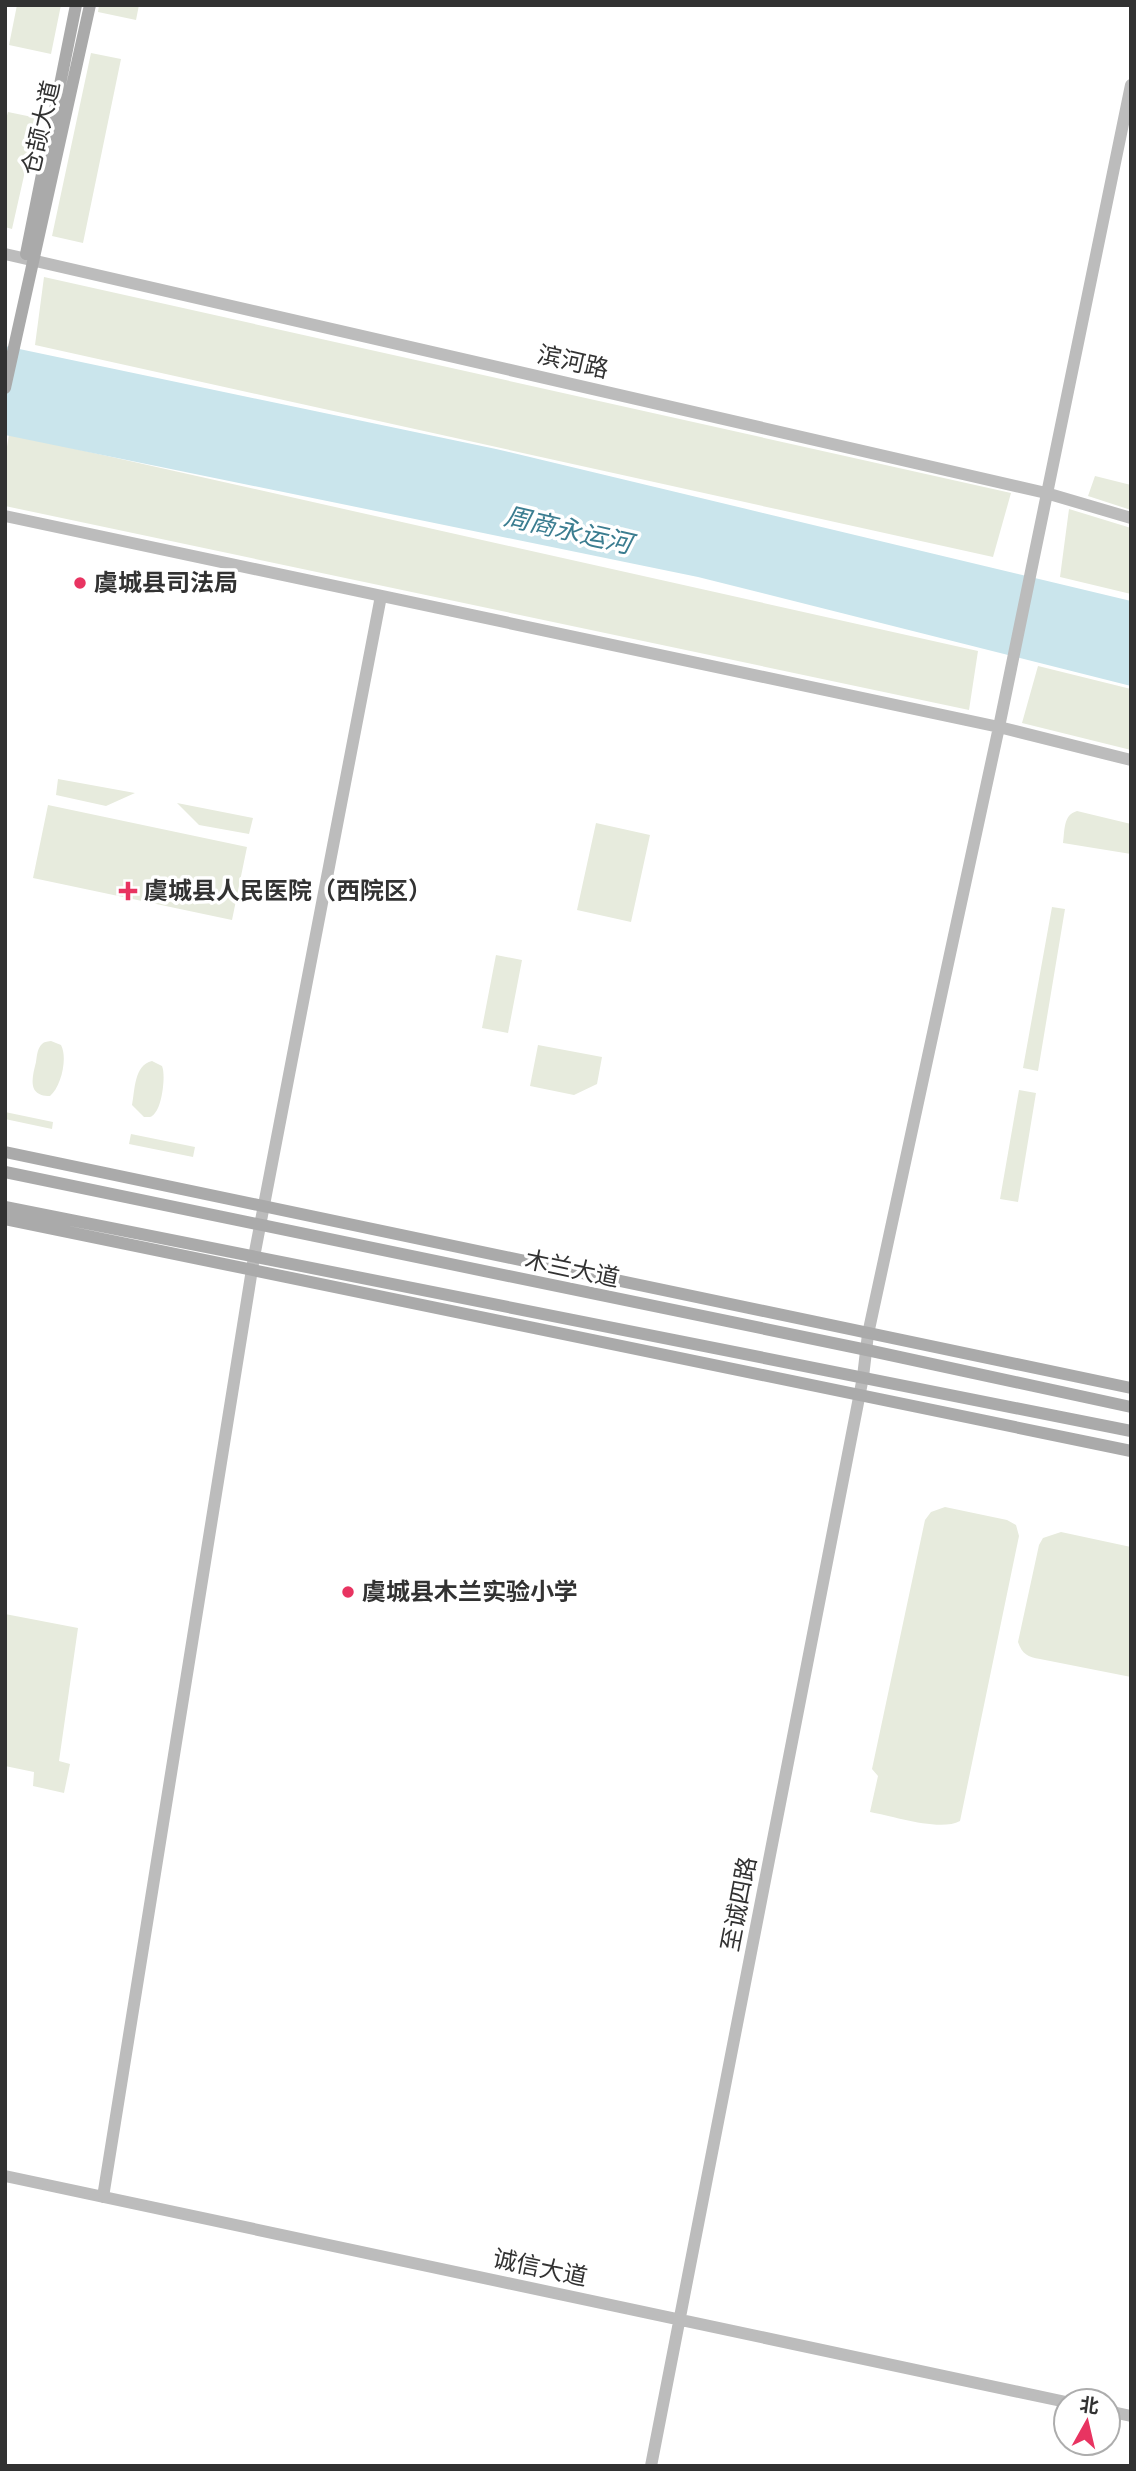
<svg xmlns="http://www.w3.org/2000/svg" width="1136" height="2471" font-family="'Work Sans','Noto Sans SC',sans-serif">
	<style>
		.green { fill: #e7ebdd }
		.water { fill: #cae5ec }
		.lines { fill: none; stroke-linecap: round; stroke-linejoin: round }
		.secondary { stroke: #bcbcbc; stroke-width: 12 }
		.primary { stroke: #aaa; stroke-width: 12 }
		.poi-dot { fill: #e83461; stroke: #fff; stroke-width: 2.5 }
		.labels { text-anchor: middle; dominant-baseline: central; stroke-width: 7; stroke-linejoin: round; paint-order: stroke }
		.street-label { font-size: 24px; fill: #323232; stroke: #fff }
		.poi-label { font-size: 24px; font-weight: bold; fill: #323232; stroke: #fff; text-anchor: start }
		.water-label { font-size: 26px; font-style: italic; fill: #3b7d90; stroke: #fff }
	</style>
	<rect width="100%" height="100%" fill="#fff"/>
	<path class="green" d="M17 5H61L51 54 9 45Z
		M99 5H139L136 20 98 12Z
		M91 53 121 59 83 243 52 236Z
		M8 112 37 118 12 229 5 227V123Z
		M44 277 1011 493 993 557 35 345Z
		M9 434 978 651 969 710 5 506V460Z
		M1095 476 1131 485V510L1088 496Z
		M1069 509 1131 528V594L1060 577Z
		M1038 666 1131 689V750L1022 723Z
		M58 779 135 793 106 806 56 795Z
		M177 803 253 818 249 834 199 825Z
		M48 805 247 847 232 920 33 878Z
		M1077 811 1131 824V854L1063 843C1065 830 1063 815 1077 811Z
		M596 823 650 835 631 922 577 910Z
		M1052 907 1065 909 1038 1071 1023 1068Z
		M496 955 522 960 508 1033 482 1028Z
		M51 1041 61 1045C68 1058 61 1087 50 1096 27 1096 32 1078 36 1062 37 1056 37 1050 41 1045 45 1041 46 1042 51 1041Z
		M538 1045 602 1057 597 1084 574 1095 530 1086Z
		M152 1061 162 1066C166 1075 162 1106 155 1113 151 1118 150 1117 144 1117L132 1105C135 1090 134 1065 152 1061Z
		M1019 1090 1036 1093 1018 1202 1000 1199Z
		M5 1112 53 1122 52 1129 5 1119Z
		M131 1134 195 1147 193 1157 129 1144Z
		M945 1507 1007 1520 1016 1525 1019 1536 960 1821C940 1832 893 1816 870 1812L878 1776 872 1769 925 1520 931 1512Z
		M1061 1532 1131 1547V1677L1040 1659C1028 1657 1022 1654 1018 1642L1039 1545 1043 1538Z
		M5 1614 78 1628 59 1761 70 1764 64 1793 33 1786 34 1772 5 1766Z"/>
	<path class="water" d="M5 346 496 449 1131 601V686L698 577 5 435Z"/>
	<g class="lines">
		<path class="secondary" d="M5 254 1046 493 1131 518
			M5 516 999 727 1131 760
			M5 2176 1066 2402
			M103 2197 254 1257 381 596
			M1108 2411 1131 2416
			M651 2466 863 1377 868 1334 999 727 1131 85"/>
		<path class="primary" d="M26 254 76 5
			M5 388 90 5
			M5 1152 1131 1388
			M5 1172 867 1350 1131 1407
			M5 1207 1131 1431
			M5 1219 1131 1451"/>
	</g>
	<g class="poi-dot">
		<circle cx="80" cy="583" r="7"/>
		<path d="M124.5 880.5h7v7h7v7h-7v7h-7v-7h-7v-7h7z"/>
		<circle cx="348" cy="1592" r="7"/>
	</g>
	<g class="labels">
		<g class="street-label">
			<text transform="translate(41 128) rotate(-77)">仓颉大道</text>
			<text transform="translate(573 362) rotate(13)">滨河路</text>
			<text transform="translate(572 1269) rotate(12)">木兰大道</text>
			<text transform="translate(739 1904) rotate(-79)">至诚四路</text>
			<text transform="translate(540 2268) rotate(12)">诚信大道</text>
		</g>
		<g class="poi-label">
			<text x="94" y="583">虞城县司法局</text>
			<text x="144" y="891">虞城县人民医院（西院区）</text>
			<text x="362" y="1592">虞城县木兰实验小学</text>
		</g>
		<g class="water-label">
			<text transform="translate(568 530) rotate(13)">周商永运河</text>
		</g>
	</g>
	<rect width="1136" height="2471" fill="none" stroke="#323232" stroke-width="14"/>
	<g transform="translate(1087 2422) rotate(8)"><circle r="33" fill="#ffffff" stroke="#adadad" stroke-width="2"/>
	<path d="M0-5L12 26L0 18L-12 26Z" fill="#e83461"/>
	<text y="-10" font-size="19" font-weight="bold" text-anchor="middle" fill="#323232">北</text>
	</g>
</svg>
